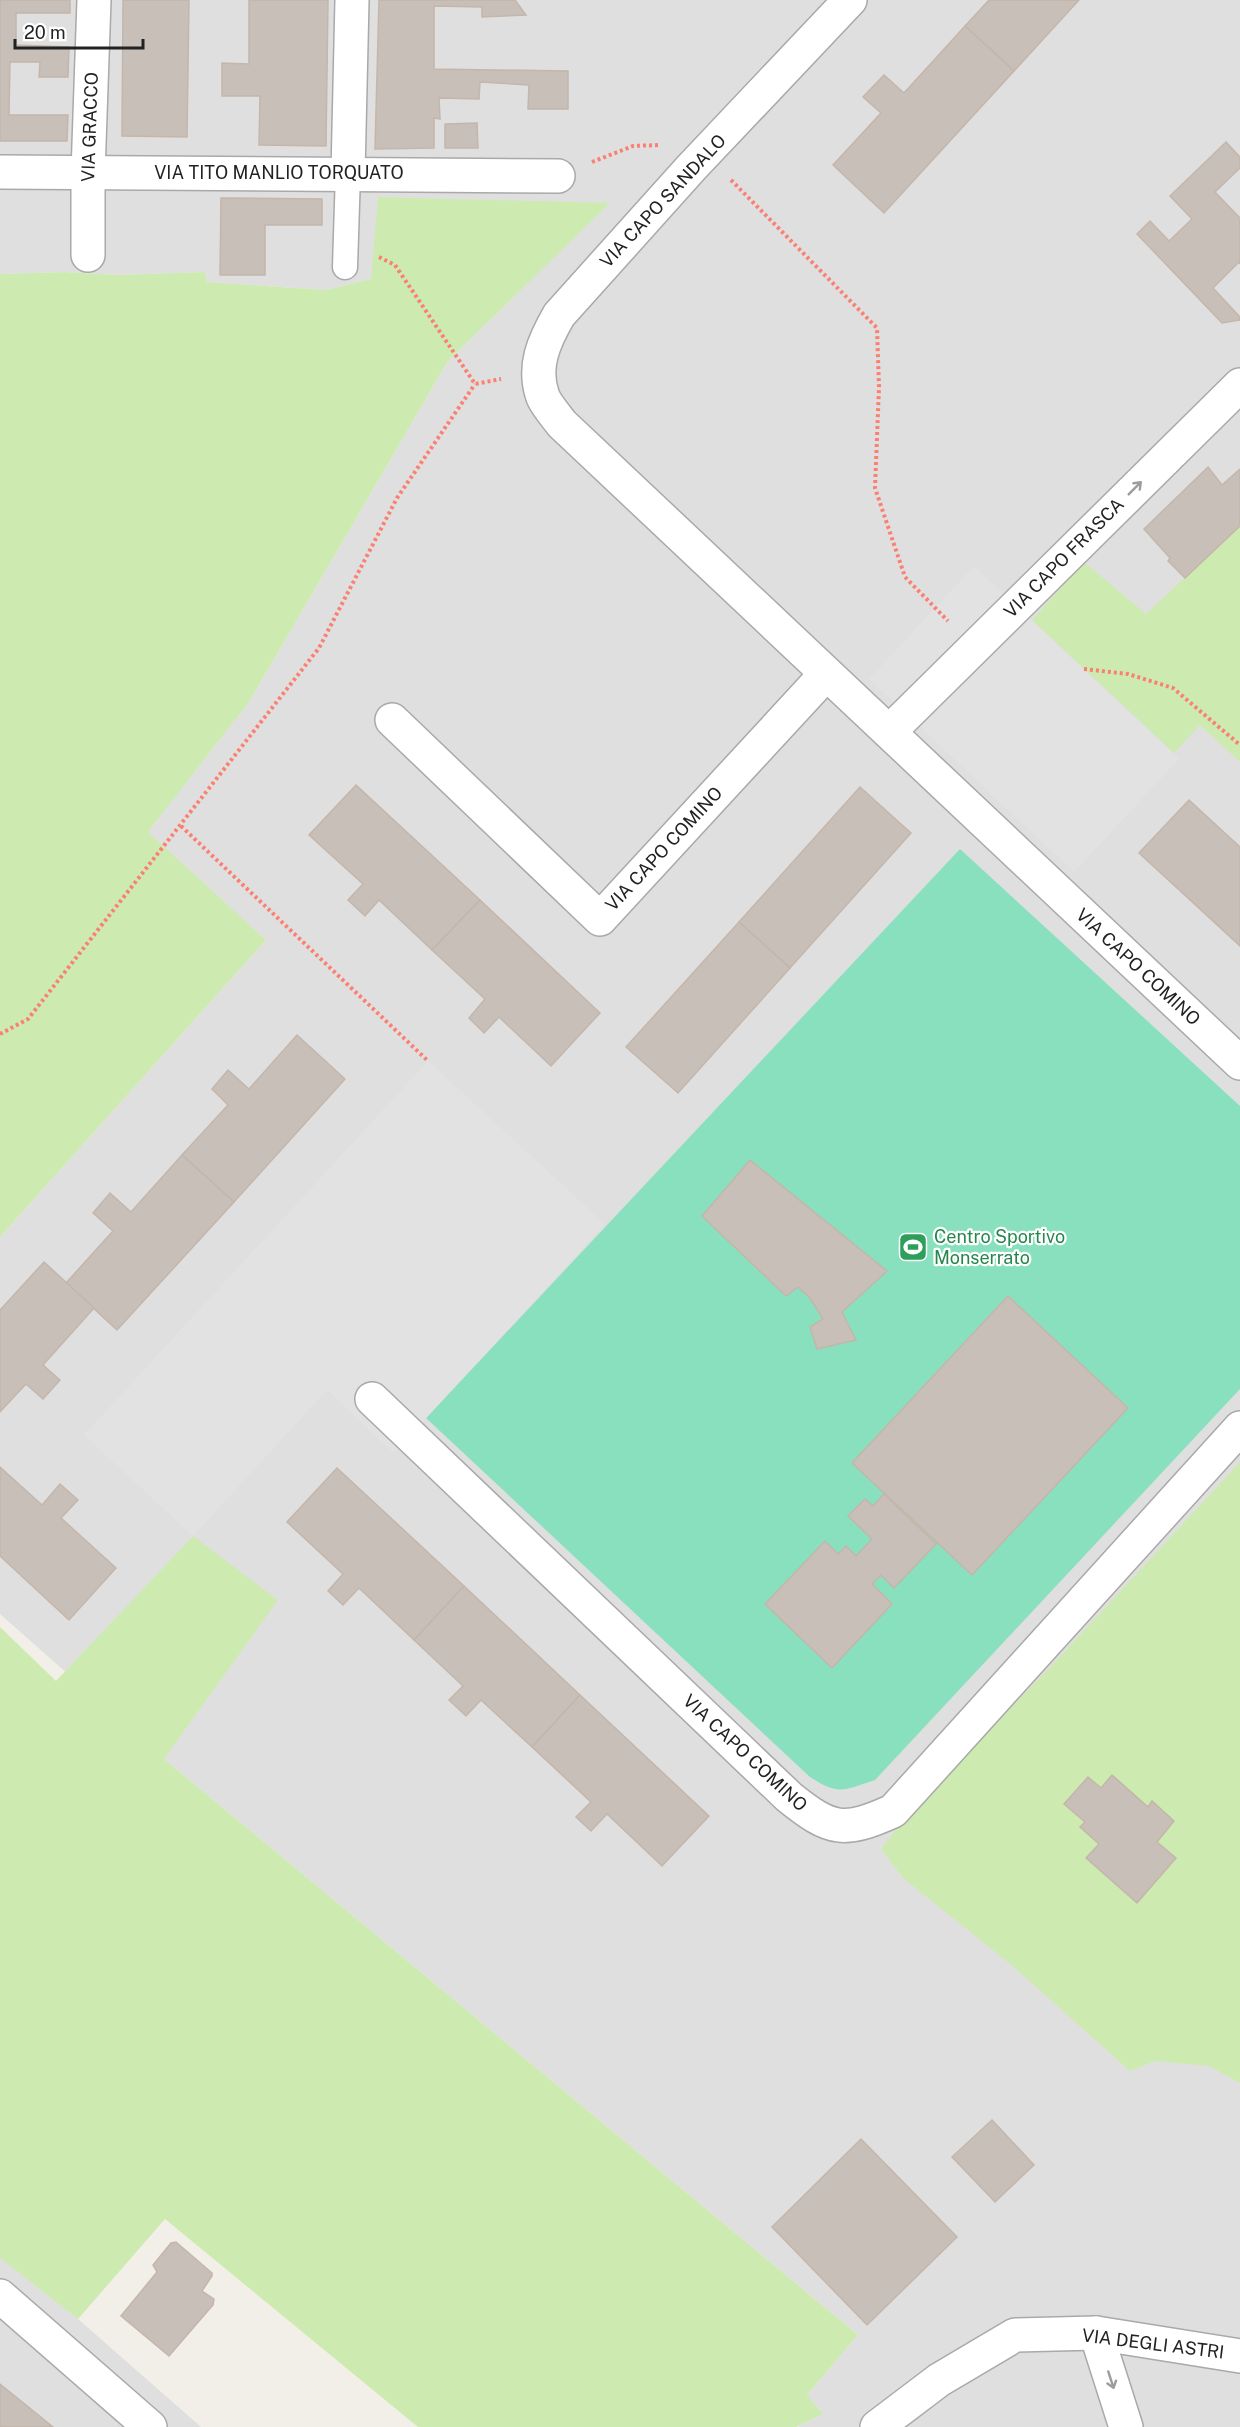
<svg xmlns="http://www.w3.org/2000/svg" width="1240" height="2427" font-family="'Public Sans',sans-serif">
	<rect width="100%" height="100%" fill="#f2efe9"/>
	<!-- residential -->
	<g fill="#e0dfdf">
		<path d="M0 0H1240V2427H797L822 2414 807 2395 858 2335 164 1759 0 1614V1237L266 940 147 833 249 702 448 361 609 203 371 279 326 290 207 282 205 272 117 275 65 272 0 274Z"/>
		<path d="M0 2251 78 2319 201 2427H0Z"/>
	</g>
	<!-- grass -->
	<g fill="#cdebb0">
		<path d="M378 197 610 203 448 361 249 702 148 832 266 940 0 1237V274L65 272 117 275 205 272 207 282 326 290 371 279Z"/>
		<path d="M1240 526V762L1200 725 1174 753 1032 620 1084 562 1146 614Z"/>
		<path d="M1240 1462V2083L1209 2066 1155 2061 1130 2071 1009 1963 903 1878 881 1849 904 1819 1054 1663Z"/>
		<path d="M193 1536 278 1600 164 1759 858 2335 807 2395 823 2414 796 2427H418L165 2219 78 2319 0 2258V1627L56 1681Z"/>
	</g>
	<!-- pitch -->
	<path fill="#88e0be" d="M960 849 1240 1106V1389L875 1780C844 1790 839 1796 810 1777L426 1418Z"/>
	<!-- parking -->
	<g fill="#e2e2e2">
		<path d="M974 566 1179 759 1074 872 869 679Z"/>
		<path d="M428 1061 605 1224 394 1453 327 1390 193 1536 84 1435Z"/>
	</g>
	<!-- building -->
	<g fill="#c7bfb8" stroke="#c4b6ab" stroke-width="1.5">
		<path d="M0 0H70V13H16V45L69 47 68 77H39L40 62H10L9 115H68L67 141H0Z"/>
		<path d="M123 0H189L187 137 122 136Z"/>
		<path d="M249 0H328L326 146 259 145 260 96H222V63L249 64Z"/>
		<path d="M379 0H515L526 15 482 17V7L434 6V69L568 71V109H528L529 85 480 82 479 99 439 98 440 119 434 118V148L375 149Z"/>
		<path d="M989 0H1079L1014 71 965 26Z"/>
		<path d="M965 26 1014 71 884 213 833 165 881 113 863 97 884 75 904 93Z"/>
		<path d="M477 123 478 148H445V124Z"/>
		<path d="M1226 142 1240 157V168L1215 192 1240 218V264L1239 262 1213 288 1240 317V320L1222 323 1137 234 1150 221 1169 241 1192 219 1170 196Z"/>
		<path d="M221 198 322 199V225H265V275H220Z"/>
		<path d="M1208 467 1222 485 1240 469V526L1185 578 1168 561 1170 558 1144 529Z"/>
		<path d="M356 785 480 900 432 950 379 900 365 916 348 900 363 884 309 835Z"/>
		<path d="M860 787 911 833 790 968 739 922Z"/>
		<path d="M1189 800 1240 847V946L1139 853Z"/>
		<path d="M480 900 600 1013 551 1066 499 1017 484 1033 469 1018 485 999 432 950Z"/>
		<path d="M739 922 790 968 678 1093 626 1047Z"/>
		<path d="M297 1035 345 1079 234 1202 182 1155 228 1105 212 1089 228 1070 249 1089Z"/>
		<path d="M182 1155 234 1202 117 1330 66 1283 113 1231 93 1213 110 1193 131 1212Z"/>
		<path d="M750 1160 887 1271 842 1312 856 1340 817 1349 810 1327 823 1319 810 1298 798 1287 786 1296 702 1216Z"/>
		<path d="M44 1262 94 1308 43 1365 60 1380 43 1399 26 1384 0 1412V1310Z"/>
		<path d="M1008 1296 1128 1408 972 1575 852 1463Z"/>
		<path d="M0 1467 42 1505 60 1484 78 1500 61 1518 116 1568 69 1620 0 1556Z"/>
		<path d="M337 1468 464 1586 414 1640 359 1588 343 1605 328 1591 343 1574 287 1522Z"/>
		<path d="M884 1494 936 1544 894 1588 881 1575 872 1584 892 1604 832 1668 765 1604 825 1541 838 1554 846 1546 856 1556 872 1539 848 1516 865 1499 873 1506Z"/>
		<path d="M464 1586 580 1695 532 1747 481 1700 466 1716 449 1700 463 1686 414 1640Z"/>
		<path d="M580 1695 709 1816 662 1866 607 1814 591 1831 576 1817 591 1802 532 1747Z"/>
		<path d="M1112 1775 1148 1807 1152 1801 1174 1821 1157 1842 1176 1858 1137 1903 1086 1858 1099 1844 1080 1827 1085 1822 1064 1804 1088 1777 1101 1788Z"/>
		<path d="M992 2120 1034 2165 995 2202 952 2157Z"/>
		<path d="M861 2139 957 2237 867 2325 772 2227Z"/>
		<path d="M176 2242 212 2273V2276L202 2291 214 2299 213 2305 169 2356 121 2316 157 2272 153 2265 171 2243Z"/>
		<path d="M0 2384 53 2427H0Z"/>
	</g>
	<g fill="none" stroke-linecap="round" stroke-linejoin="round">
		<!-- lane casing -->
		<g stroke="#a9a9a9" stroke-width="27">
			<path id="lane" d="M345 267 348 173"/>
		</g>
		<!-- street casing -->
		<g stroke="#a9a9a9" stroke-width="36">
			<g id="street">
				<path d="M850 0 691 168 559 315C544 341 532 367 543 397 547 406 556 416 562 424L1240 1063"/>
				<path d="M0 172 558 176"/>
				<path d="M348 173 352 0"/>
				<path d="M88 255V173L94 0"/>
				<path d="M392 720 600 919 826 674"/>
				<path d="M889 732 1240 385"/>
				<path d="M372 1399 789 1797C831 1831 844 1833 893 1811L1240 1428"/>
				<path d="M0 2296 150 2427"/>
				<path d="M1096 2333 1126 2427"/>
				<path d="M877 2427 939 2380 1015 2335 1096 2333 1240 2356"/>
			</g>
		</g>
		<!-- path -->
		<g stroke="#fa8072" stroke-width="4" stroke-dasharray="3 3" stroke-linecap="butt">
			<path d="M592 162 633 146 659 145"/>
			<path d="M731 180 877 328 879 387 875 488 905 577 948 621"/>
			<path d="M379 257 395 265 475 384 501 379"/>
			<path d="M1084 669 1128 674 1173 688 1240 745"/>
			<path d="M181 826 428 1061"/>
			<path d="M0 1034 28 1019 319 648 397 498 475 384"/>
		</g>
		<!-- lane -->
		<use href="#lane" stroke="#fff" stroke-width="24"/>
		<!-- street -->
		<use href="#street" stroke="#fff" stroke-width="33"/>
	</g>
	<!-- one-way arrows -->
	<defs><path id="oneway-shaft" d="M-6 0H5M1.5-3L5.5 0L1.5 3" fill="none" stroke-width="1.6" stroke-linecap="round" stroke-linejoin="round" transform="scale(1.5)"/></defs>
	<g stroke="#9c9c9c">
		<use href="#oneway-shaft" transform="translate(1135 488) rotate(-45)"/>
		<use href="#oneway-shaft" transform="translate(1111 2380) rotate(72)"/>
	</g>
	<!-- icons -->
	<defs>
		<g id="stadium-square" transform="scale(1.5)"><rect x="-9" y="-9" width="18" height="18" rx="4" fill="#2e9e5b" stroke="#fff"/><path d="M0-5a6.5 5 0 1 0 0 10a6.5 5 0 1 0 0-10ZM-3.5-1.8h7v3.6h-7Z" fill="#fff"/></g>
	</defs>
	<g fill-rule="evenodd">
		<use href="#stadium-square" x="913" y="1247"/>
	</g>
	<g text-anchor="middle" stroke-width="4.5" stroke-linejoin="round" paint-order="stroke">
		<!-- street labels -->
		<g font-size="18" fill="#222" stroke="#fff">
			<text transform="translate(90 127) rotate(-88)" y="6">VIA GRACCO</text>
			<text x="279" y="179">VIA TITO MANLIO TORQUATO</text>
			<text transform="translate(663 201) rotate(-47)" y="6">VIA CAPO SANDALO</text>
			<text transform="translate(1064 558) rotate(-45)" y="6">VIA CAPO FRASCA</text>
			<text transform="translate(664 849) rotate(-47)" y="6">VIA CAPO COMINO</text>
			<text transform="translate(1138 967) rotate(43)" y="6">VIA CAPO COMINO</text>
			<text transform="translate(745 1753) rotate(43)" y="6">VIA CAPO COMINO</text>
			<text transform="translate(1153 2344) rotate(7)" y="6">VIA DEGLI ASTRI</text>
		</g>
		<!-- leisure labels -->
		<g font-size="18" fill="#27864d" stroke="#fff" text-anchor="start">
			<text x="934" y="1243">Centro Sportivo<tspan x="934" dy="21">Monserrato</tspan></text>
		</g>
	</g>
	<!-- scale -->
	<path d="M15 39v9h128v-9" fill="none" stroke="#222222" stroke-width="3"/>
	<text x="24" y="39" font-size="18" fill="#222222" stroke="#ffffff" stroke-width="4.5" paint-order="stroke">20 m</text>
</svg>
